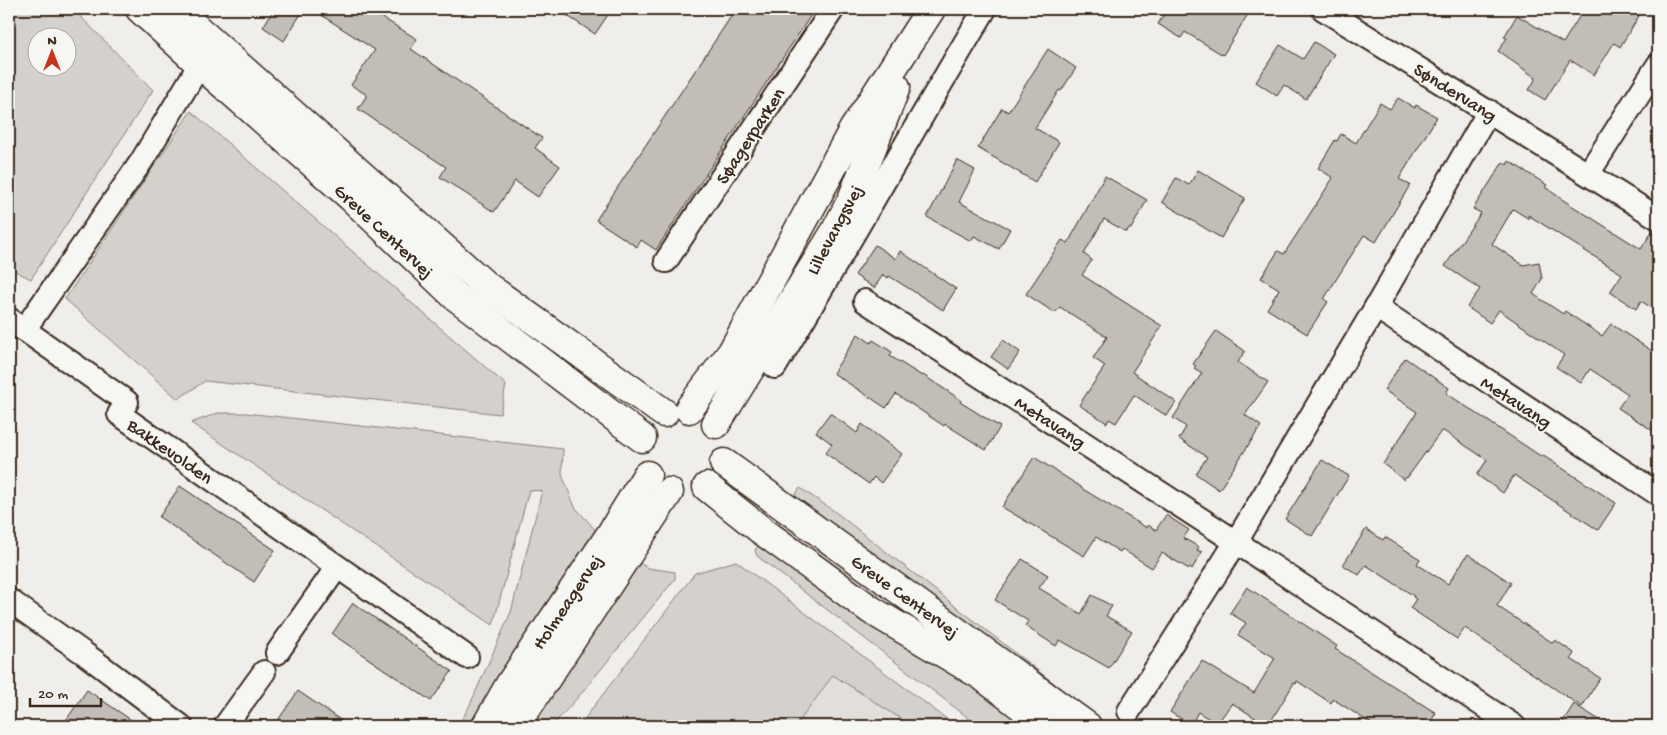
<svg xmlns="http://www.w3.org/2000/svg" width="1667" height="735" font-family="'Gochi Hand',sans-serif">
	<rect width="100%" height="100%" fill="#efeeea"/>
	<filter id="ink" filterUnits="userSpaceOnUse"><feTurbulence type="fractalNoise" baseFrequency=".02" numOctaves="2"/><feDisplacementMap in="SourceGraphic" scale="10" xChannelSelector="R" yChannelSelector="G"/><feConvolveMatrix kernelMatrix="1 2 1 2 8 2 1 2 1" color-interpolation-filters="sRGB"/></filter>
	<g filter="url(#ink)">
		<!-- built -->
		<path fill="#e2dfdb" d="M836 670 918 726H796Z"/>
		<!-- green -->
		<g fill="#d4d1cc" stroke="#887e75" fill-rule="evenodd">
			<path d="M9 9H73L153 90 31 279 9 268ZM38 38H68V68H38Z"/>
			<path d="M191 111 506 385 500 414 205 381 178 399 65 299Z"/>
			<path d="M218 413H246L563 449 562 475 575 507 599 534 478 726H458L469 707 511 612 542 491 529 490 493 625 191 423Z"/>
			<path d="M800 488 834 511 1083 706 1080 711 788 505Z"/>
			<path d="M784 518 878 589V597L872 601 779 530 776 520Z"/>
			<path d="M764 538 1036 726H979L757 556 755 550Z"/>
			<path d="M634 560 648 568 675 572V579L579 696 552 726H529L549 700Z"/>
			<path d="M736 561 956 726H912L833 675 796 726H579L695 573Z"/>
		</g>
		<!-- building -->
		<g fill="#c2bdb7" stroke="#3b2a1e">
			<path d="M274 9H304L284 41 263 27Z"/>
			<path d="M312 9H386L381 17 417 39 411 49 542 138 535 148 560 166 538 197 515 181 494 212 440 177 446 167 358 109 367 95 351 85 375 50Z"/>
			<path d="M557 9H612L595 34Z"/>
			<path d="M736 9H815L656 250 641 240 637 247 596 220Z"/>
			<path d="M1167 9H1251L1223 55 1185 32 1181 38 1158 24Z"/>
			<path d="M1584 9H1627L1639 16 1620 47 1614 43 1594 75 1570 60 1545 100 1529 90 1536 78 1498 51 1507 38 1504 37 1517 15 1563 43Z"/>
			<path d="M1314 42 1334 54 1306 99 1284 85 1277 96 1256 82 1280 45 1303 59Z"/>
			<path d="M1048 49 1076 68 1061 91 1059 90 1035 128 1059 142 1035 182 978 148 1002 108 1008 112Z"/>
			<path d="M1398 98 1415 108 1416 105 1437 117 1399 179 1410 185 1376 242 1364 235 1324 299 1328 302 1307 334 1267 309 1279 289 1261 278 1278 251 1284 254 1333 178 1318 168 1335 140 1337 141 1341 134 1356 143 1380 103 1390 109Z"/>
			<path d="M957 160 975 170 959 202 1010 229 999 249 974 236 971 241 927 217Z"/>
			<path d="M1509 161 1547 185 1545 187 1563 200 1641 249 1653 230 1658 231V312L1641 301 1636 309 1610 292 1622 274 1528 215 1529 219 1513 209 1492 244 1523 265 1539 262 1542 279 1533 294 1563 314 1565 311 1602 336 1611 324 1658 355V434L1618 408 1628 394 1590 369 1581 383 1556 367 1564 355 1499 310 1490 323 1467 307 1480 289 1445 266 1481 213 1473 209 1503 162 1507 165Z"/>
			<path d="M1198 170 1245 198 1221 238 1162 202 1176 178 1189 185Z"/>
			<path d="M1105 176 1147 200 1131 229 1129 228 1126 232 1104 219 1084 254 1092 260 1082 275 1162 326 1132 372 1176 402 1167 416 1134 395 1116 423 1109 419 1107 423 1079 405 1105 366 1093 358 1107 337 1060 307 1055 313 1026 294 1062 240 1068 243Z"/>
			<path d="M875 245 896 259 900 251 956 289 943 310 889 276 888 278 883 275 874 288 855 275Z"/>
			<path d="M1216 331 1245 351 1238 362 1268 382 1245 415 1261 426 1219 490 1196 474 1207 457 1179 439 1186 427 1173 418 1202 373 1194 368 1196 366 1193 364Z"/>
			<path d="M858 334 871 343 873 340 892 352 890 356 922 376 923 375 961 400 960 402 1000 427 986 450 945 424 944 426 896 394 886 408 833 373Z"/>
			<path d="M1003 340 1020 352 1008 369 991 357Z"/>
			<path d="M1405 358 1449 388 1446 393 1542 457V455L1616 503 1598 530 1514 475 1503 493 1477 475 1487 460 1442 430 1407 478 1406 477 1404 480 1383 464 1417 412 1384 390Z"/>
			<path d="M830 413 857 433 862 424 902 454 881 483 874 477 869 484 825 453 832 444 816 432Z"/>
			<path d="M1034 457 1081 487V488L1147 528 1148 525 1156 530 1166 515 1189 530 1183 538 1199 547 1197 550 1202 552 1192 569 1190 567 1189 569 1162 553 1152 568 1122 549 1120 552 1096 537 1084 556 1002 507Z"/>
			<path d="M1322 460 1349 476 1312 536 1285 519Z"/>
			<path d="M180 486 275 550 254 582 159 517Z"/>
			<path d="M1366 529 1383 540 1385 537 1420 559 1417 564 1448 584 1468 554 1511 583 1497 606 1553 643 1555 640 1574 653 1571 659 1600 678 1582 707 1465 628 1457 639 1410 608 1416 599 1413 597 1414 596 1366 565 1359 575 1343 565Z"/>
			<path d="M1022 559 1048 575 1039 588 1081 614 1092 595 1112 606 1106 616 1132 631 1109 668 1060 640 1056 646 1025 626 1028 621 995 600Z"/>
			<path d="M1247 587 1337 646 1335 649 1436 713 1428 726H1375L1333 699 1331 703 1297 681 1296 684 1294 683 1268 726 1232 703 1217 724 1198 712 1191 725 1170 712 1202 661 1254 693 1275 658 1238 635 1246 623 1230 613Z"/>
			<path d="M353 603 452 671 431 701 332 634Z"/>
			<path d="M87 690 140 726H62Z"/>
			<path d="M298 691 349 726H274Z"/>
			<path d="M1574 704 1609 726H1560Z"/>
		</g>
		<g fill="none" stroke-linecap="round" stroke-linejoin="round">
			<!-- minor casing -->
			<g stroke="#3b2a1e" stroke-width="26">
				<g id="minor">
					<path d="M1323 9 1658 218"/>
					<path d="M1588 174 1658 65"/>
					<path d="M666 261 833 9"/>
					<path d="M865 301 1236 542 1514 726"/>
					<path d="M1376 307 1658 494"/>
					<path d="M9 319 127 402 119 414 467 657"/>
					<path d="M24 330 141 162 209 49"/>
					<path d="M775 367C847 248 914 128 985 9"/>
					<path d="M9 600 85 654 181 726"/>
					<path d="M277 653 337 567"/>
					<path d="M1129 711 1236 542 1376 307 1489 111"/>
					<path d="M225 726 264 672"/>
				</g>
			</g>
			<!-- tertiary casing -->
			<g stroke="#3b2a1e" stroke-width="31">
				<g id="tertiary">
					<path d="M140 9 200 64 351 197 455 296 642 438"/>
					<path d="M175 9 485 285 664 413"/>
					<path d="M689 409 732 352 853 130 931 9"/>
					<path d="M716 424 835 232 852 199 896 87"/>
					<path d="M724 463 1087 726"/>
					<path d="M707 487 761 530 871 610 982 676 1047 726"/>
					<path d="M486 726 510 684 610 535 647 475"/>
					<path d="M515 726 669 492"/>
				</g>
			</g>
			<!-- minor -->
			<use href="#minor" stroke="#f6f6f2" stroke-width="22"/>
			<!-- tertiary -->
			<use href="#tertiary" stroke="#f6f6f2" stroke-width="28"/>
		</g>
	</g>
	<g text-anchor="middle" stroke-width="4" stroke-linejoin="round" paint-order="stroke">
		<!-- street labels -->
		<g font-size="19" fill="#3b2a1e" stroke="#f6f6f2">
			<text transform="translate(1456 91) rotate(32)" y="7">Søndervang</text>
			<text transform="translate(749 135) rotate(-57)" y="7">Søagerparken</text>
			<text transform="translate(833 229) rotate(-62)" y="7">Lillevangsvej</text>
			<text transform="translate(385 230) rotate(43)" y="7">Greve Centervej</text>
			<text transform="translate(1517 401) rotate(33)" y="7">Metavang</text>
			<text transform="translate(1051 421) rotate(33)" y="7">Metavang</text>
			<text transform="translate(171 450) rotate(35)" y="7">Bakkevolden</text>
			<text transform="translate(906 595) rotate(36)" y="7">Greve Centervej</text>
			<text transform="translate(566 601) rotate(-56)" y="7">Holmeagervej</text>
		</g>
	</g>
	<!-- margin -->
	<rect width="1667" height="735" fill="none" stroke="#f6f6f2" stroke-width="30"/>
	<rect x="15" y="15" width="1637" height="705" fill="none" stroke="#3b2a1e" stroke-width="2" filter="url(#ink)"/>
	<!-- north arrow -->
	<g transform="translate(52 52)"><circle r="24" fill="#f6f6f2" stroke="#aba49d"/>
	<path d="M0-4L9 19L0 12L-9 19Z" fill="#c8321e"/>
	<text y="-8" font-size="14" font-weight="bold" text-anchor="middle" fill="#3b2a1e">N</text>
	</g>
	<!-- scale -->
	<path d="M30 698v8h71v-8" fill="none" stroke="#3b2a1e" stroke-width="2.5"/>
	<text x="38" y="698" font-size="15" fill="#3b2a1e" stroke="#f6f6f2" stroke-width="4" paint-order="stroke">20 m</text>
</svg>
